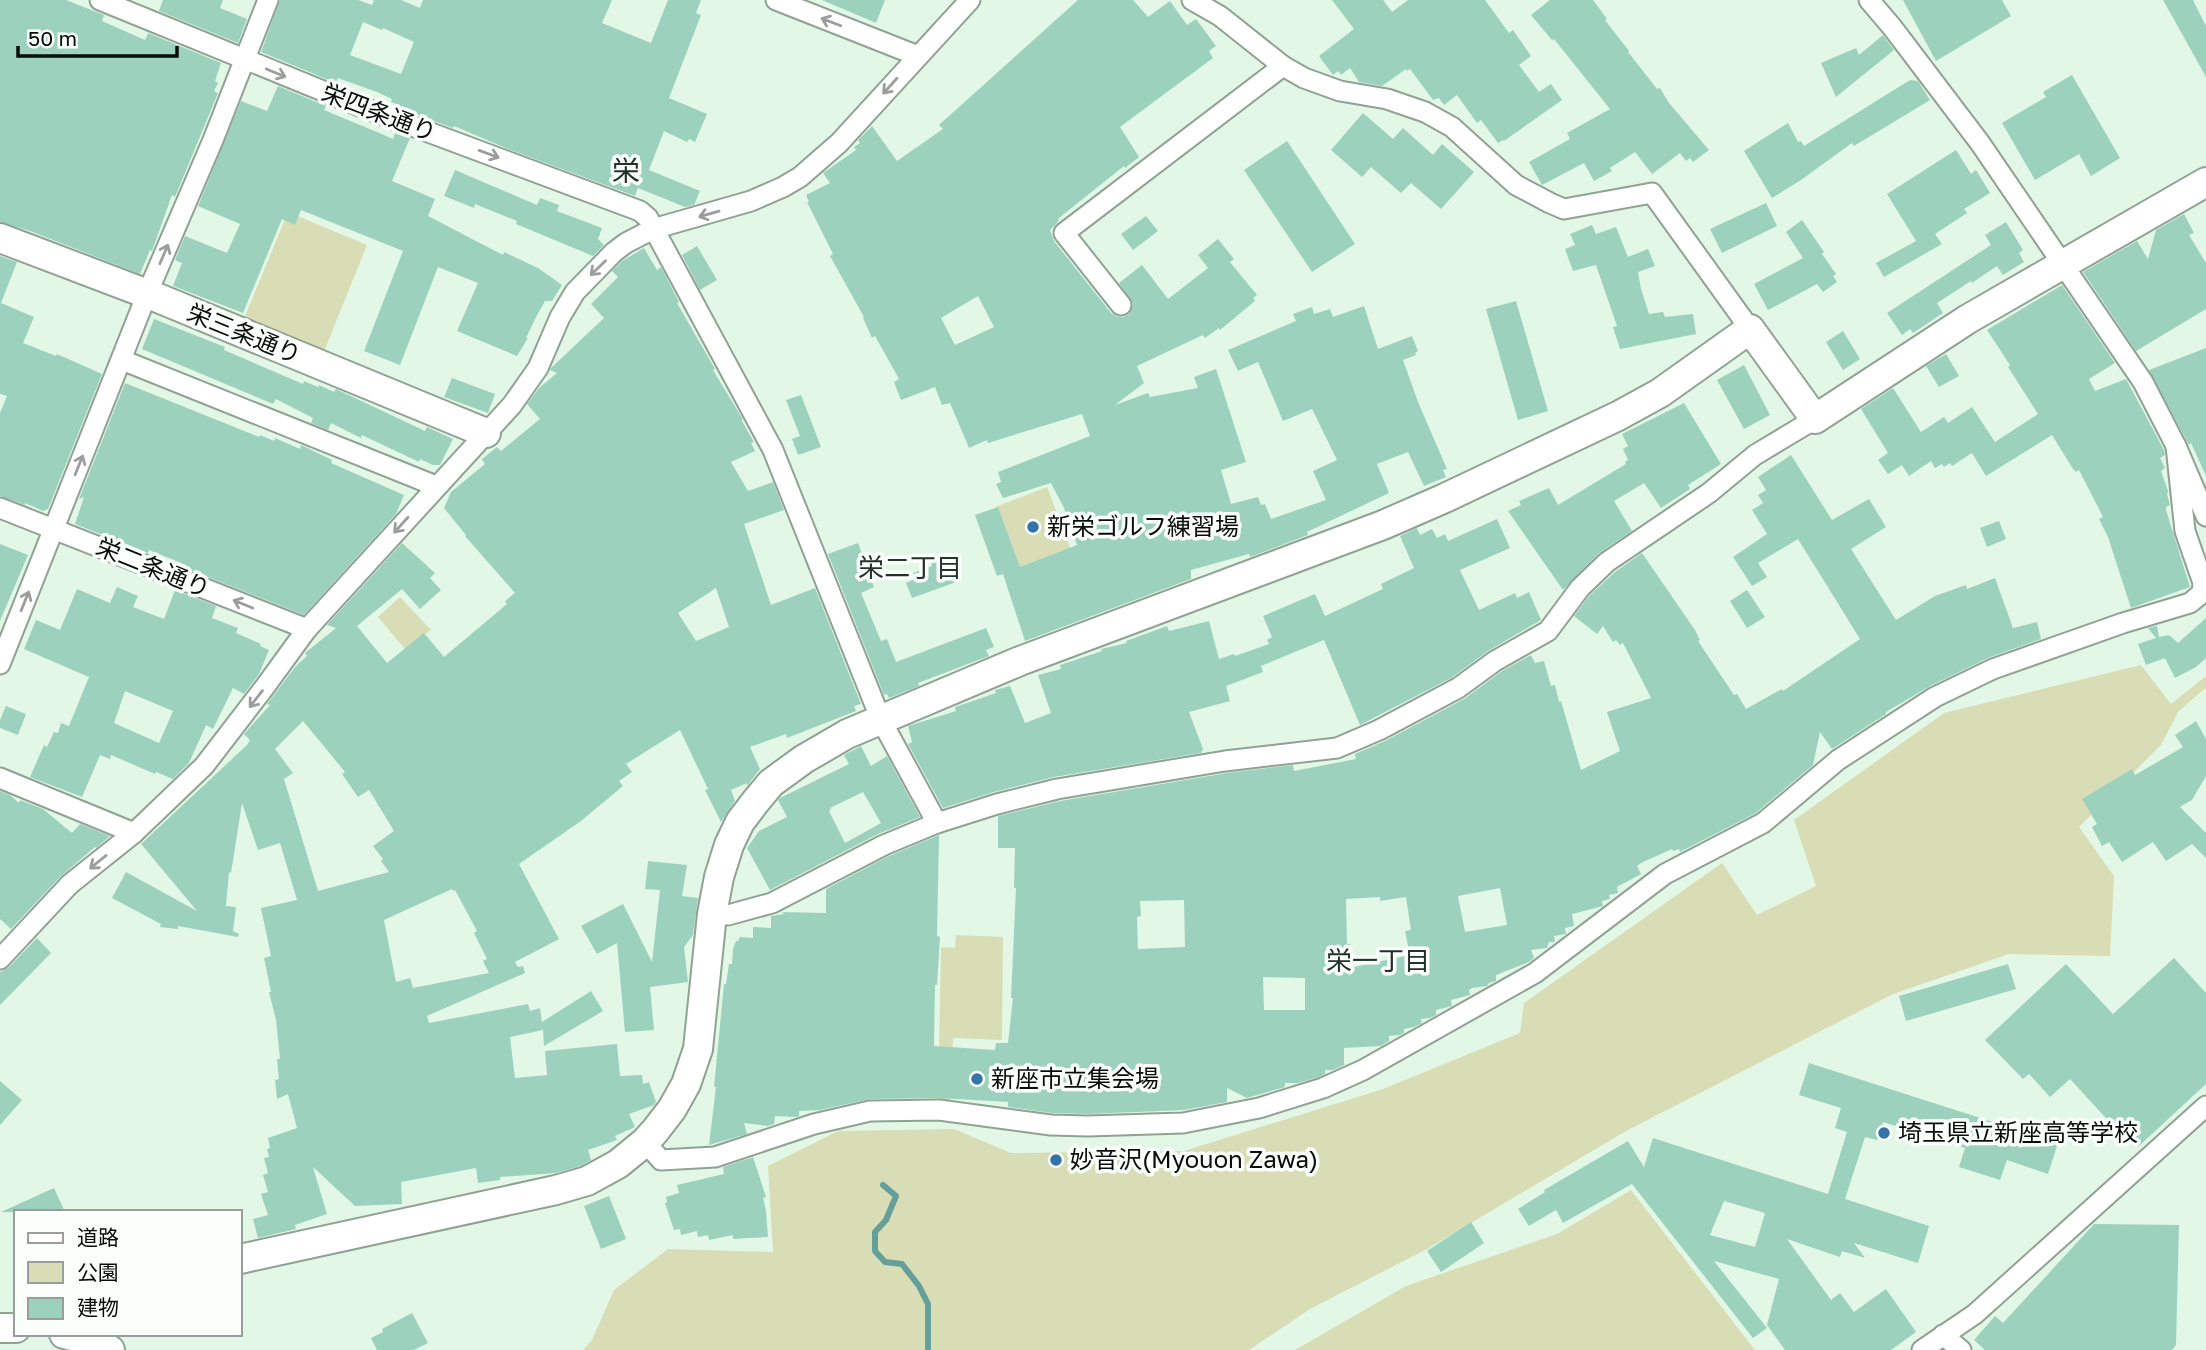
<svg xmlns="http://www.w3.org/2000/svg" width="2206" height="1350" font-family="'Golos Text','Noto Sans JP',sans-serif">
	<rect width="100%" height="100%" fill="#e3f7e6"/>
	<!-- green -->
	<g fill="#d9ddb6">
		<path d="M288 212 367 245 323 354 243 321Z"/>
		<path d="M1047 487 1070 548 1018 568 995 507Z"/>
		<path d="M400 597 431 630 405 649 378 617Z"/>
		<path d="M2141 665 2171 704 2206 676V690L2204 689 2178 712 2161 745 2079 827 2114 876 2110 956 2009 954 1893 994 1626 1131 1427 1249 1310 1309 1249 1350H583L592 1340 614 1290 668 1249 773 1252 768 1166 838 1131 954 1129 1011 1153 1184 1151 1383 1089 1520 1033 1524 1003 1722 863 1757 915 1816 886 1794 820 1944 713Z"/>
		<path d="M956 935 1003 937 1002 1040 953 1038 950 1100H938L941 947 955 948Z"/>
		<path d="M1631 1190 1755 1350H1295L1406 1286 1557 1234Z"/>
	</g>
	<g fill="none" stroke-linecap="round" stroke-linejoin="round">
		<!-- stream -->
		<path stroke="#649f9a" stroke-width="6" d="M883 1185 896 1196 886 1220 875 1232V1251L885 1262 902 1264 919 1286 928 1304V1350"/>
	</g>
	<!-- building -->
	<g fill="#9cd2bd" fill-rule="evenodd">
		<path d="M0 0H66L104 15 102 21 145 40 148 33 221 63 215 81 218 83 214 91 218 93 175 197 172 195 152 251 150 250 140 274 30 231 0 222Z"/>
		<path d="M163 0H223L220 8 247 19 238 43 159 11Z"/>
		<path d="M280 0H358L372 5 374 0H401L420 8 423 0H612L602 23 651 43 668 0H701L696 13 701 15 669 98 707 114 695 142 689 139 687 142 664 131 649 170 700 191 694 205 685 207 638 188 635 196 508 149 454 126 453 128 404 110 405 108 391 102 392 99 377 92 338 78 336 83 261 52ZM363 22 382 30 383 28 414 42 401 74 350 55Z"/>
		<path d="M822 0H885L876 23Z"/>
		<path d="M1078 0H1133L1148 17 1170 1 1187 25 1196 19 1216 46 1209 51 1213 58 1120 127 1139 157 1125 168 1124 166 1059 218 1057 223 1050 230 1054 241 1111 313 1117 317H1123L1129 314 1133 304 1119 283 1142 265 1168 299 1208 268 1198 255 1218 239 1234 259 1230 262 1257 295 1253 298 1255 301 1220 330 1219 328 1205 338 1203 335 1137 366 1144 383 1115 405 1148 393 1150 397 1198 388 1194 377 1216 369 1246 462 1221 470 1231 504 1258 497 1261 505 1265 504 1271 519 1326 500 1313 471 1337 460 1312 409 1283 421 1258 362 1238 371 1228 350 1296 321 1293 314 1312 307 1314 314 1330 309 1333 317 1364 306 1378 349 1412 336 1418 351 1415 353 1416 355 1403 360 1418 402 1447 469 1443 470 1446 477 1424 486 1408 452 1377 464 1389 493 1307 532 1308 535 1250 557 1249 554 1191 570V579L1025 641 1003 574 997 576 975 515 998 507 1020 567 1077 545 1064 508 1051 483 1003 498 996 484 1001 482 998 472 1090 436 1082 414 988 443 987 440 969 448 950 403 942 405 935 387 901 400 894 382 899 379 875 336 872 338 863 318 864 317 830 256 833 254 807 202H809L806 195 830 183 823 173 856 150 854 147 860 143 858 140 872 126 897 161 943 129 939 125ZM978 296 994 327 955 345 941 318Z"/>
		<path d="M1332 0H1383L1392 12 1408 0H1485L1509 33 1513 30 1531 56 1519 65 1539 92 1551 84 1562 100 1504 141 1503 140 1498 143 1481 120 1477 123 1457 95 1444 105 1439 98 1433 100 1410 69 1407 71 1406 69 1382 86 1359 82 1350 68 1341 75 1338 71 1333 75 1319 56 1354 29Z"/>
		<path d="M1550 0H1593L1607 19 1605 20 1629 51 1628 52 1657 89 1660 88 1669 103 1709 150 1693 162 1690 158 1686 161 1680 153 1652 174 1635 152 1610 168 1612 171 1594 181 1584 163 1542 185 1529 162 1570 139 1567 133 1610 109 1554 39 1552 40 1531 15Z"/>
		<path d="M1903 0H2002L2011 16 1936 61Z"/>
		<path d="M2163 0H2193L2206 26V77Z"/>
		<path d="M1883 35 1894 50 1836 97 1821 63 1856 48 1859 55Z"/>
		<path d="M2072 75 2120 158 2091 176 2079 154 2035 180 2002 123 2046 97 2043 92Z"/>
		<path d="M1910 80 1918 81 1930 100 1854 146 1852 143 1801 180 1772 198 1744 151 1788 123 1798 142 1801 141 1804 146Z"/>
		<path d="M278 86 326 106 324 110 384 135 393 139 395 133 410 138 392 181 435 199 428 216 503 255 504 252 538 268 562 285 552 301H545L536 317 526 338H528L517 356 457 331 478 283 438 267 400 365 364 351 403 251 301 210 295 225 282 219 243 313 173 286 182 263 175 260 185 236 227 253 240 224 198 206 241 101 267 111Z"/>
		<path d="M1363 113 1393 139 1403 128 1433 155 1442 144 1474 172 1441 209 1411 183 1401 193 1371 167 1362 177 1331 150Z"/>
		<path d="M1287 141 1355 244 1312 272 1244 170Z"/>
		<path d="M1956 150 1971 174 1976 170 1990 193 1964 209 1967 213 1935 234 1942 244 1884 277 1876 263 1916 241 1887 194Z"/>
		<path d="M455 170 537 205 540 198 559 205 557 211 602 228 598 239 604 245 593 256 516 224 517 221 475 204 474 208 444 196Z"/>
		<path d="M1766 203 1777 226 1722 253 1710 229Z"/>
		<path d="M2184 214 2194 233 2189 235 2206 263V309L2136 351 2083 272 2137 241 2148 259 2156 230Z"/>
		<path d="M1146 216 1158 231 1133 250 1121 234Z"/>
		<path d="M1802 220 1824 252 1822 254 1836 274 1833 276 1837 282 1823 292 1817 284 1768 310 1754 284 1803 258 1786 232Z"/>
		<path d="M2006 222 2023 250 2019 253 2024 262 2003 275 1997 266 1972 283 1971 281 1937 303 1943 313 1913 333 1910 329 1902 335 1887 313 1991 245 1985 235Z"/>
		<path d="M1592 225 1596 234 1616 227 1628 257 1648 249 1655 266 1638 272 1641 289 1649 314 1663 312 1665 317 1693 314 1696 334 1620 349 1613 327 1617 326 1596 265 1573 271 1565 249 1575 245 1570 234Z"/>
		<path d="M697 246 717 280 700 290 682 255Z"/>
		<path d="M644 248 657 270 661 267 679 302 677 303 715 369 713 370 742 418V421L754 442 751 443 755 451 731 462 748 491 773 482 784 510 744 524 771 605 815 588 861 704 854 706 856 711 787 738 786 734 750 747 760 769 747 786V783L731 790 735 801 721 822 705 790 708 789 680 730 626 764 632 772 619 781 623 786 581 821 519 864 559 939 515 962 518 967 523 966 525 973 427 1016 429 1023 528 1004 530 1011 540 1008 542 1022 591 991 603 1011 544 1046 543 1030 510 1037 515 1078 547 1075 545 1051 617 1044 620 1076 642 1075 643 1084 649 1082 656 1102 654 1105 629 1114 635 1127 615 1136 617 1140 588 1150 591 1160 581 1166 556 1173 500 1177V1180L478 1183 476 1168 401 1182 402 1204 355 1206 313 1167 327 1214 295 1225 296 1229 258 1238 253 1219 268 1215 261 1194 268 1192 263 1175 268 1173 264 1158 269 1157 267 1149 270 1148 268 1138 297 1128 288 1094 277 1099 275 1080 279 1079 277 1059H280L276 1020 269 992H271L264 958 271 956 261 908 297 900 280 843 258 850 242 803 231 873 229 872 226 906 236 907 233 931 239 934 238 937 178 926V929L160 927 161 924 112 898 126 872 197 911 141 844 247 745 250 740 244 734 270 705 267 704 295 667 307 656 305 653 336 628 327 625 402 543 435 573 430 578 441 590 420 609 402 589 357 626 387 663 424 633 444 657 507 604 505 601 515 593 465 536 466 535 444 508 451 492 485 464 482 459 497 447 501 451 540 419 527 404 539 388 557 373 550 370 551 368 604 318 591 304 618 277 612 271 622 261ZM716 588 729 627 696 641 678 613ZM303 721 345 772 342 774 358 797 369 790 394 831 373 846 383 859 381 861 389 872 318 891 284 779 293 773 275 749ZM452 889 453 891 455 890 477 931 474 933 487 959 483 961 489 973 413 988 410 978 396 982 384 920Z"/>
		<path d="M0 256 17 262 1 303 34 317 23 343 56 356 57 354 102 374 48 509 43 511 25 503V505L0 496V413L7 396 0 394Z"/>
		<path d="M2062 285 2115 363 2089 379 2095 391 2126 379 2164 450 2165 455 2160 458 2165 468 2161 471 2168 491 2167 494 2170 505 2166 507V510L2190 587 2131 608 2108 537 2099 519 2103 517 2079 470 2076 472 2073 469 2052 435 1986 476 1972 453 1952 466 1950 463 1944 467 1942 464 1935 468 1931 461 1909 476 1902 465 1888 474 1878 460 1888 453 1861 409 1893 388 1921 432 1944 417 1948 423 1972 407 1995 442 2038 414 2008 367 2010 365 1987 330Z"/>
		<path d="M1516 301 1548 411 1518 420 1486 309Z"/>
		<path d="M154 319 225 347 224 350 303 384 304 381 318 387 319 385 334 392 336 389 425 431 427 427 453 439 440 465H433L420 459 419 462 362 435 361 438 331 423 328 430 311 423 313 418 276 399 273 404 142 349Z"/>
		<path d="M1843 331 1860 359 1843 370 1826 342Z"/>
		<path d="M2206 348V476L2191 443 2189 445 2149 370Z"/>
		<path d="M1946 354 1959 376 1939 387 1926 366Z"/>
		<path d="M1744 365 1770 415 1744 429 1717 380Z"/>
		<path d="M452 378 495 394 488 413 444 397Z"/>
		<path d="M125 383 259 437 260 435 274 441 275 438 300 449 301 445 332 460 331 463 404 495 396 514 304 615 185 568 186 565 149 550 148 553 75 524 84 497 79 499Z"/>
		<path d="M801 395 821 447 798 455 792 439 800 436 786 400Z"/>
		<path d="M1684 403 1721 464 1688 485 1690 489 1661 508 1644 483 1614 501 1632 531 1599 553 1563 590 1508 511 1521 505 1519 501 1549 488 1558 505 1626 464 1625 462 1628 460 1623 449 1628 446 1622 434Z"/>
		<path d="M1791 455 1832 520 1869 499 1886 527 1851 549 1896 620 1935 596 1966 585 1967 589 1995 578 2013 628 2037 622 2041 639 1988 658 1930 686 1886 712V714L1832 749 1820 732 1813 765 1756 813 1680 852 1679 849 1673 851 1672 849 1641 863 1637 866 1641 874 1617 887 1618 893 1609 895 1610 899 1602 901 1603 906 1572 914 1574 926 1565 928 1566 934 1554 936 1555 942H1549L1547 948 1531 950 1534 958 1529 962 1496 975V981L1489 983 1487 986 1472 988 1469 990 1470 995 1451 1000 1452 1006 1436 1010V1015L1430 1018 1421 1019 1422 1023 1414 1027 1404 1029V1033L1400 1035 1389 1036V1041L1381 1046 1344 1048V1065L1333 1070H1325V1074L1319 1077 1298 1083H1285V1087L1247 1098 1227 1088V1102L1184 1110 1088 1114 1052 1113 1008 1107V1102L939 1098 870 1099 820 1110 799 1111V1116L797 1117 775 1116 774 1124 768 1126 744 1123 747 1134 709 1145 716 1087H714L724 984H726L729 964H732L733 949 736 941H738L740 937 753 938V927L771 928V916L784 914 782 912 826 913V889L889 856 939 835 937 936 940 937 937 985H935L934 1046 995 1050 996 1043H1008L1013 998H1011L1016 888H1014L1015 848H998V816L1060 801 1227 773 1293 765 1294 771 1356 759 1355 754 1385 741 1464 699 1502 671 1531 655 1535 663 1544 661 1551 686 1555 685 1559 702 1561 701 1581 770 1620 751 1607 712 1651 698 1623 643 1620 645 1616 640 1613 642 1603 626 1597 634 1574 616 1589 596 1615 572 1642 553 1695 630 1700 640 1698 641 1734 695 1737 694 1746 709 1782 689 1783 691 1860 639 1798 539 1758 563 1767 577 1752 586 1733 557 1767 534 1752 510 1763 503 1758 495 1766 490 1758 477ZM1500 888 1507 925 1465 932 1458 896ZM1380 897V901L1406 897 1411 930 1405 931 1410 955 1349 968 1350 944H1347L1346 899ZM1184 900 1185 947 1138 949 1137 917 1141 916 1140 901ZM1263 977 1305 978V1010H1264Z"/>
		<path d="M1497 519 1510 548 1460 570 1479 610 1515 593 1517 598 1529 592 1541 620 1488 651 1451 678 1360 725 1324 640 1261 666 1263 672 1226 686 1230 701 1189 712 1203 749 1201 753 1054 777 994 792 943 808 908 744 912 742 908 726 956 711 955 707 996 693 995 690 1010 686 1025 723 1051 713 1038 675 1061 669 1060 665 1102 651 1101 649 1127 643 1126 641 1167 626 1169 631 1209 621 1219 659 1234 654 1235 656 1269 644 1267 640 1272 637 1263 616 1315 594 1325 616 1383 589 1381 584 1414 568 1400 536 1417 528 1420 535 1432 529 1437 538 1445 534 1448 541Z"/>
		<path d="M1999 521 2006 539 1987 547 1980 528Z"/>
		<path d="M858 543 874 587 861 593 881 641 887 639 896 662 986 628 994 647 986 650 989 656 918 683 919 686 889 698 887 694 884 695 828 554Z"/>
		<path d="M0 544 28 555 0 621Z"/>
		<path d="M950 555 959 581 912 598 906 583 915 579 913 573 932 566 931 562Z"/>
		<path d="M117 587 138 596 133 607 164 619 175 590 216 606 212 618 238 628 236 633 261 644 260 646 269 650 259 674 244 694 233 688 213 729 206 725 189 763 173 779 156 772 155 774 111 755 110 759 100 755 82 797 30 777 44 745 47 747 54 732 58 733 61 723 69 726 89 677 24 649 36 620 60 630 77 589 110 603ZM125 691 173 711 159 743 114 723Z"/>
		<path d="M1747 590 1765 617 1747 628 1730 601Z"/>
		<path d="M2206 618V658L2196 667 2175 678 2165 658 2146 665 2138 644 2156 638 2148 628 2157 626 2159 637 2169 635 2178 643Z"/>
		<path d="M6 706 26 714 18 735 0 728V720Z"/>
		<path d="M2196 721 2206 739V776L2192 800 2180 807 2206 833V858L2192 844 2166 861 2153 842 2122 862 2109 842 2102 846 2092 827 2097 824 2082 799 2132 769 2135 775 2183 747 2175 735Z"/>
		<path d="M861 746 871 766 887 756 920 817 878 834 770 890 747 848 759 831 787 817 778 800 780 798 849 764 844 755ZM863 792 881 823 845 843 829 811 831 810 830 808Z"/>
		<path d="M0 791 10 795 19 803 20 800 43 809 72 833 80 824 110 836 96 848 95 847 61 876 11 929 0 919Z"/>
		<path d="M648 861 687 865 682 896 698 898 693 935 684 947 688 982 650 987 654 1030 625 1032 617 943 597 954 581 926 623 904 652 962 660 890 645 889Z"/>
		<path d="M37 938 51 953 0 1005V972L9 967Z"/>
		<path d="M2174 958 2206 993V1084L2138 1147 2131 1140 2128 1142 2070 1079 2050 1097 2029 1074 2023 1079 1985 1040 2066 964 2113 1014Z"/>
		<path d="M2008 964 2016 989 1906 1021 1899 996Z"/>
		<path d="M1809 1063 2058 1143 2048 1174 2007 1160 2000 1180 1959 1167 1965 1148 1883 1122 1877 1140 1865 1137 1845 1199 1929 1226 1918 1263 1854 1243 1865 1258 1842 1251 1840 1257 1787 1239 1831 1300 1840 1293 1854 1312 1886 1289 1916 1332 1891 1350H1785L1767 1325 1779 1279 1714 1261 1767 1328 1753 1338 1632 1184 1563 1223 1556 1210 1529 1226 1518 1209 1545 1192 1544 1190 1628 1141 1644 1167 1653 1138 1828 1194 1847 1132 1835 1128 1841 1108 1799 1095ZM1724 1201 1765 1213 1755 1247 1710 1235Z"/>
		<path d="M0 1081 22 1100 0 1125Z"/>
		<path d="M753 1157 766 1197 763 1198 766 1211 768 1237 733 1239V1235L709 1240 708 1235 698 1237 697 1231 681 1235 680 1229 674 1230 665 1203 667 1202 666 1197 679 1193 677 1185 724 1174 723 1167Z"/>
		<path d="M54 1188 65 1212H1Z"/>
		<path d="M609 1196 626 1239 601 1249 584 1206Z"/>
		<path d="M1471 1222 1484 1243 1441 1272 1427 1251Z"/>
		<path d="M2094 1224 2179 1225 2176 1345 2172 1350H1985L1974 1340 1995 1316 2003 1323Z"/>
		<path d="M412 1313 428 1343 414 1350H377L371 1338 383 1332 382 1329Z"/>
	</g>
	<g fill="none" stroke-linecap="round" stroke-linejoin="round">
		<!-- street casing -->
		<g stroke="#90a293" stroke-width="23">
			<g id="street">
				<path d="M100 0 372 111 640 211 648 218 773 450 881 720 937 823"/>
				<path d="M776 0 918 56"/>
				<path d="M1192 0 1220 16 1283 66 1304 78 1340 91 1387 99 1425 112 1452 127 1516 185 1550 203 1564 209 1652 193 1750 329"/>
				<path d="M1869 0 1892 27 1980 143 2143 382 2176 446 2206 516"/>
				<path d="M1121 305 1064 233 1283 66"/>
				<path d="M122 360 436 486"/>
				<path d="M0 508 307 629"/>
				<path d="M0 664 147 294 213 140 268 0"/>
				<path d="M0 778 134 833"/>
				<path d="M712 914 728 915 772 903 884 845 937 823 997 804 1057 789 1225 761 1337 748 1379 730 1458 688 1495 661 1548 631 1580 588 1607 562 1709 493 1755 455 1815 419"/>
				<path d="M0 959 70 884 134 833 204 766 264 688 307 629 512 405 538 368 560 317 575 292 614 252 626 243 653 229 751 201 783 187 800 177 839 143 970 0"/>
				<path d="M645 1142 661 1160 715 1157 814 1124 870 1111 939 1110 1051 1125 1088 1126 1183 1123 1259 1108 1323 1088 1363 1070 1535 973 1665 874 1763 823 1838 760 1935 697 1993 669 2123 623 2190 603 2202 593 2203 583 2185 531 2176 446"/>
				<path d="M1943 1335 1961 1350"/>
				<path d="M1922 1350 1975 1314 2206 1106"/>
			</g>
		</g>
		<!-- secondary casing -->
		<g stroke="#90a293" stroke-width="32">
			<g id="secondary">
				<path d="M0 238 158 298 486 433"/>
				<path d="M240 1259 556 1190 587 1181 618 1164 645 1142 655 1131 672 1109 686 1084 698 1049 712 914 719 877 729 845 740 822 756 801 771 783 804 759 847 734 1020 661 1383 525 1445 498 1618 416 1660 393 1750 329 1815 419 1968 319 2206 182"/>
				<path d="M0 1328H16"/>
				<path d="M64 1334 80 1338 110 1350"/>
			</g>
		</g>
		<!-- street -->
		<use href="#street" stroke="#fff" stroke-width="19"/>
		<!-- secondary -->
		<use href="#secondary" stroke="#fff" stroke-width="28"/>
	</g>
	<!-- one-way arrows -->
	<defs><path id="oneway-shaft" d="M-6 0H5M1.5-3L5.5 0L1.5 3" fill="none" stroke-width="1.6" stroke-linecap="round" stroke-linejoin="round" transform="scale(1.75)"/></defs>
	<g stroke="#9c9e9c">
		<use href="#oneway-shaft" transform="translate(831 22) rotate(-159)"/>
		<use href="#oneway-shaft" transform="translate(276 73) rotate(22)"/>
		<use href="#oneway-shaft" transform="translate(890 86) rotate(132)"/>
		<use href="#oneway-shaft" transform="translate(489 154) rotate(20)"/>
		<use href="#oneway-shaft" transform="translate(709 214) rotate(164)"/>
		<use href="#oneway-shaft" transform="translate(164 254) rotate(-67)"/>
		<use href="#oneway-shaft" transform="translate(598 268) rotate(136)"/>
		<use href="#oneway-shaft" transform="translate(79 465) rotate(-68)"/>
		<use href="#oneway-shaft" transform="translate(401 525) rotate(132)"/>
		<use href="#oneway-shaft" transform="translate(25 601) rotate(-68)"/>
		<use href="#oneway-shaft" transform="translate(243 604) rotate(-158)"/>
		<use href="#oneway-shaft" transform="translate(256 699) rotate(128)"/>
		<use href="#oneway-shaft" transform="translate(98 862) rotate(141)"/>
	</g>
	<!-- markers -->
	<g fill="#3374ab" stroke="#fbfffb" stroke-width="2.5">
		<circle cx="1033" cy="527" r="7"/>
		<circle cx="977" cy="1079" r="7"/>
		<circle cx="1884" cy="1133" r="7"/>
		<circle cx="1056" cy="1160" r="7"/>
	</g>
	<g text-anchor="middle" stroke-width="7" stroke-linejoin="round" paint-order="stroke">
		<!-- street labels -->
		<g font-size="24" fill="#070d08" stroke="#fbfffb">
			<text transform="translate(379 113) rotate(21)" y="8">栄四条通り</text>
			<text transform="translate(244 334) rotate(22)" y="8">栄三条通り</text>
			<text transform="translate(153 568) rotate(22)" y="8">栄二条通り</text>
		</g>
		<!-- poi labels -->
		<g font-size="24" fill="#070d08" stroke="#fbfffb" text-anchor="start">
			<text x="1047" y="535">新栄ゴルフ練習場</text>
			<text x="991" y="1087">新座市立集会場</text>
			<text x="1898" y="1141">埼玉県立新座高等学校</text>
			<text x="1070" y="1168">妙音沢(Myouon Zawa)</text>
		</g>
		<!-- neighbourhood labels -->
		<g font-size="26" fill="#243327" stroke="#fbfffb">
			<text x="910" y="577">栄二丁目</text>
			<text x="1378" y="970">栄一丁目</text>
		</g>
		<!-- quarter labels -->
		<g font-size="28" fill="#243327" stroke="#fbfffb">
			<text x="626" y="181">栄</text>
		</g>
	</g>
	<!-- legend -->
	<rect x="14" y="1210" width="228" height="126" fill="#fbfffb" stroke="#999e9a" stroke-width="2"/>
	<rect x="28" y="1233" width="35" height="10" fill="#ffffff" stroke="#999e9a" stroke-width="2"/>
	<text x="77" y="1245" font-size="21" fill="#070d08">道路</text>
	<rect x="28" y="1262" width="35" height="21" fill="#d9ddb6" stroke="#999e9a" stroke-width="2"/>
	<text x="77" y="1280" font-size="21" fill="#070d08">公園</text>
	<rect x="28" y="1298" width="35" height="21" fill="#9cd2bd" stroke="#999e9a" stroke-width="2"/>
	<text x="77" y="1315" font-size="21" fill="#070d08">建物</text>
	<!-- scale -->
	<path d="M18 46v10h159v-10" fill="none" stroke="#070d08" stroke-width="3.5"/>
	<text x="28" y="46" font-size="21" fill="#070d08" stroke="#fbfffb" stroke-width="5" paint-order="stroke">50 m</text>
</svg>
